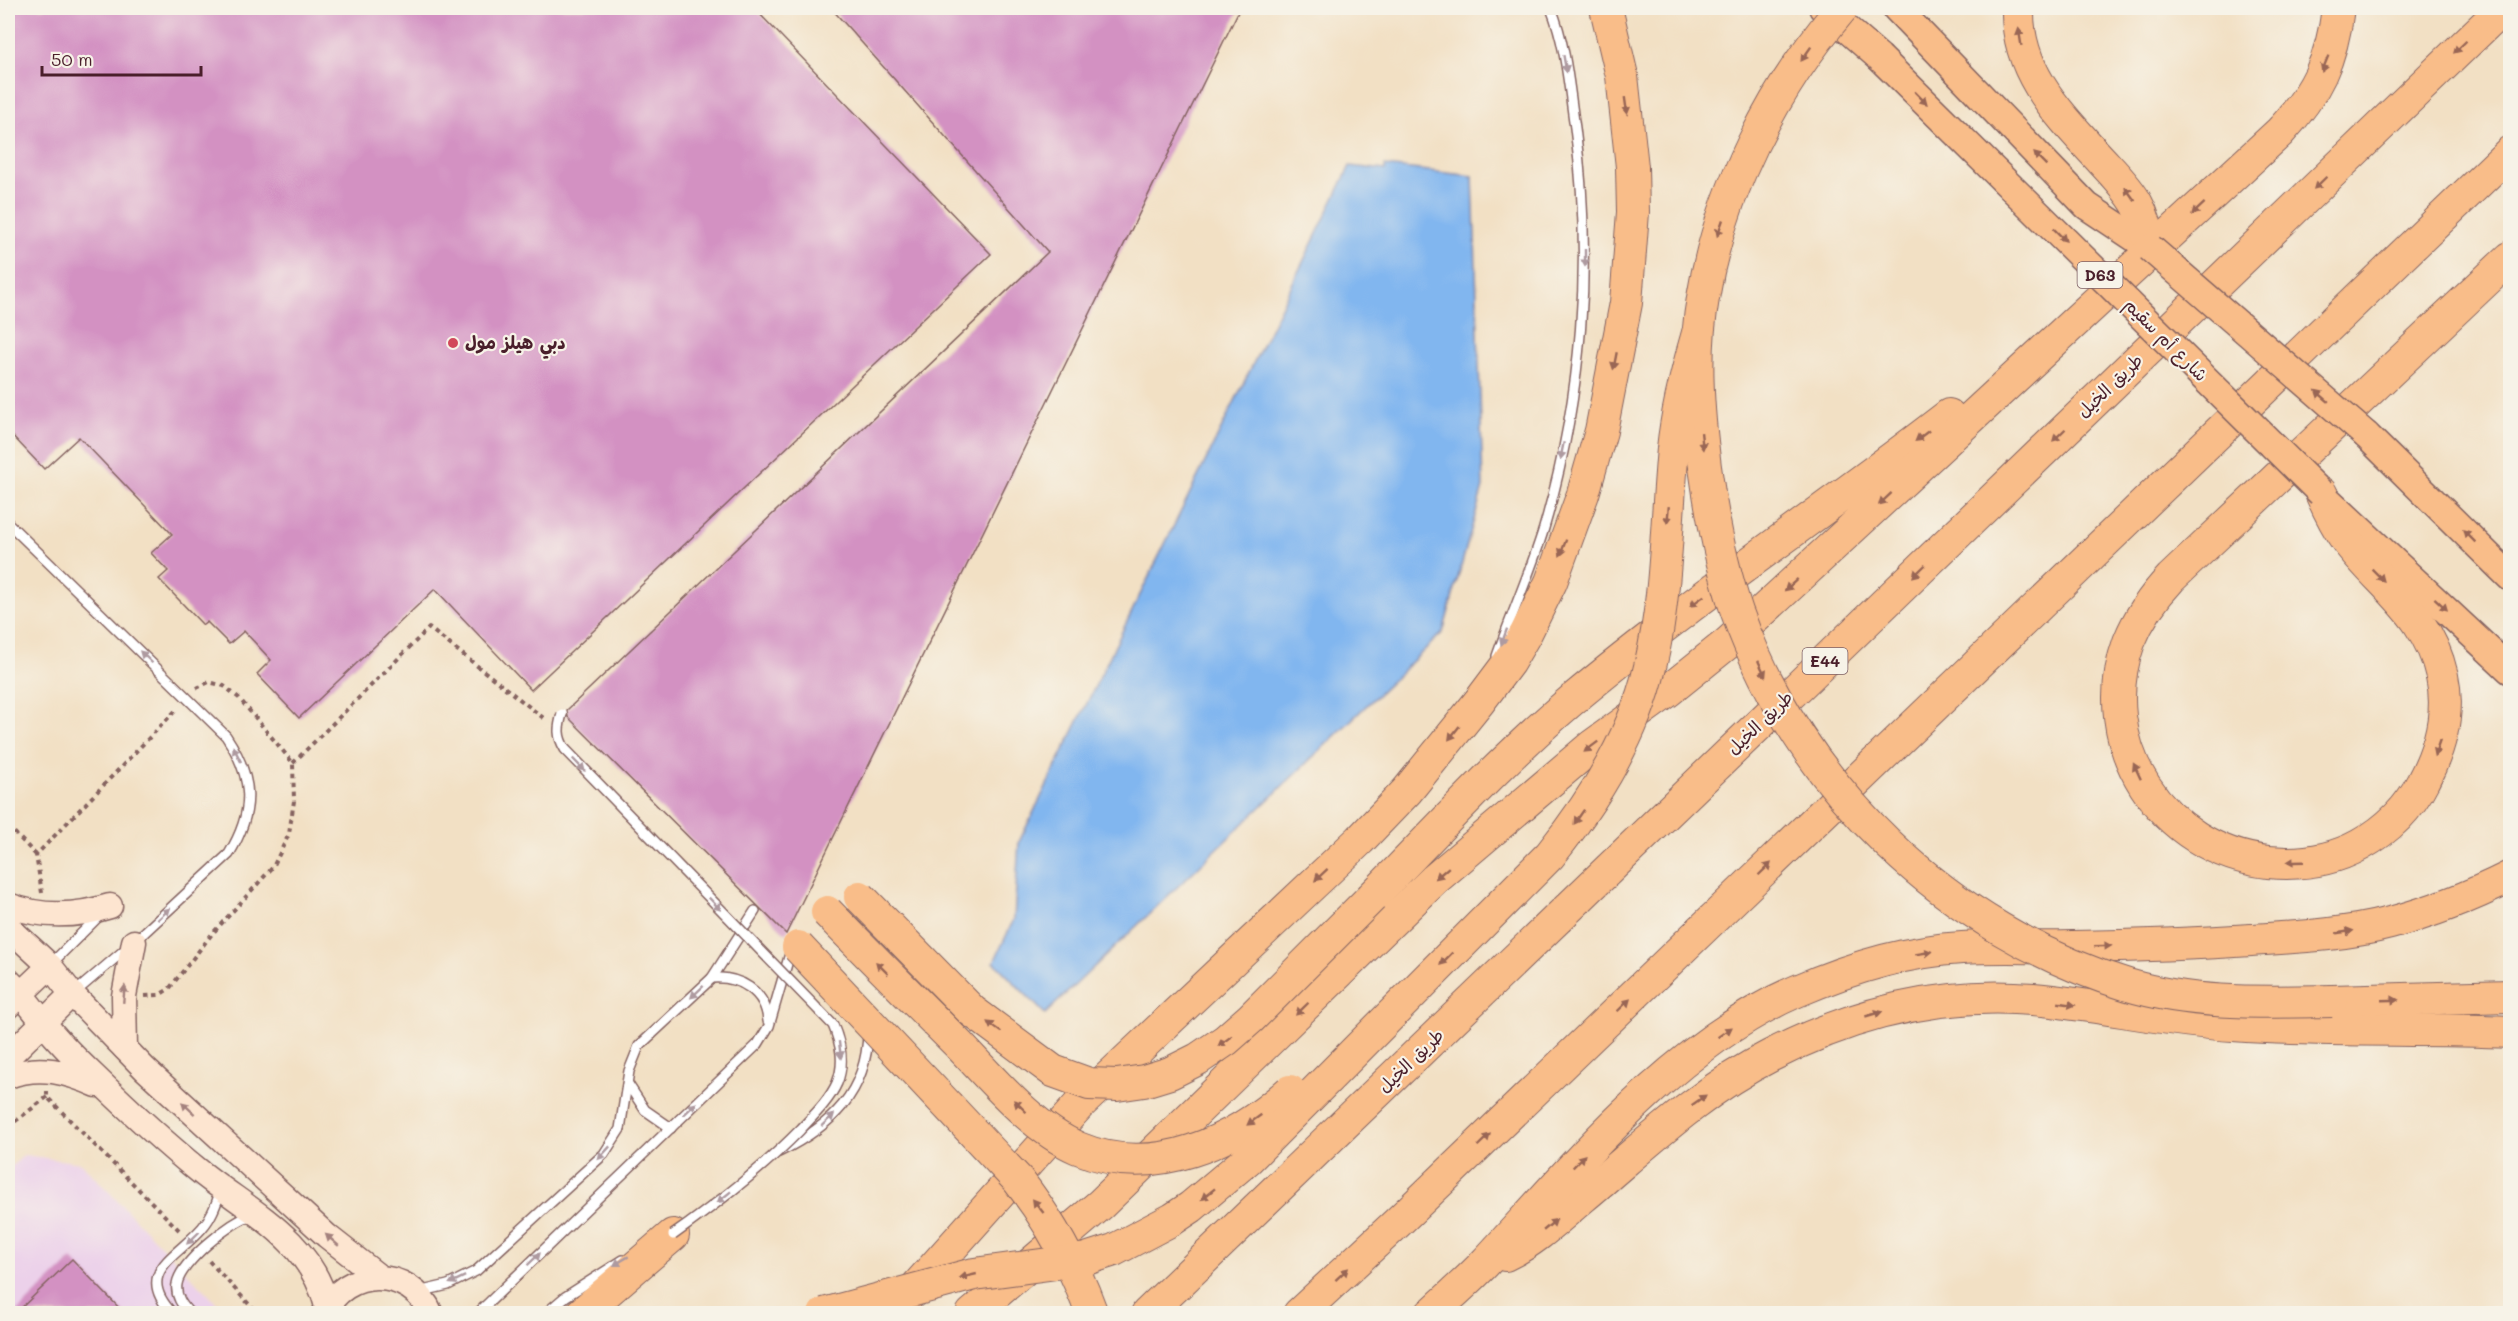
<svg xmlns="http://www.w3.org/2000/svg" width="2518" height="1321" font-family="Mali,'Playpen Sans Arabic',sans-serif">
	<rect width="100%" height="100%" fill="#f7f3e8"/>
	<filter id="ink" filterUnits="userSpaceOnUse"><feTurbulence type="fractalNoise" baseFrequency=".0167" numOctaves="2"/><feDisplacementMap in="SourceGraphic" scale="12" xChannelSelector="R" yChannelSelector="G"/><feConvolveMatrix kernelMatrix="1 2 1 2 8 2 1 2 1" color-interpolation-filters="sRGB"/></filter>
	<filter id="wash" filterUnits="userSpaceOnUse"><feTurbulence type="fractalNoise" baseFrequency=".008" numOctaves="4" result="noise"/><feDisplacementMap in="SourceGraphic" scale="24" xChannelSelector="R" yChannelSelector="G"/><feGaussianBlur stdDeviation="1.35" result="paint"/><feColorMatrix in="noise" values="0 0 0 0 0 0 0 0 0 0 0 0 0 0 0 0 0 1.4 0 .05"/><feComposite in="paint" operator="in"/></filter>
	<g filter="url(#wash)">
		<rect width="100%" height="100%" fill="#f2e0c4"/>
		<!-- built -->
		<path fill="#ecd1ea" d="M24 1155 81 1163 226 1313 8 1314V1170Z"/>
		<!-- water -->
		<path fill="#81b6ef" stroke="#666a8d" stroke-width="1.5" d="M1350 166 1385 170V166L1473 176 1483 487 1443 632 1045 1014 994 962 1014 919 1019 842Z"/>
		<g id="blocks">
			<!-- building -->
			<g fill="#d391c2">
				<path d="M8 8H754L991 254 531 690 435 589 299 718 257 674 271 660 244 631 229 644 207 622 203 625 159 579 168 571 151 553 172 534 79 437 44 469 8 431Z"/>
				<path d="M831 8H1240L786 934 568 717 567 710 1048 252Z"/>
				<path d="M72 1259 125 1314H15Z"/>
			</g>
		</g>
	</g>
	<g filter="url(#ink)">
		<use href="#blocks" fill-opacity="0" stroke="#856361" stroke-width="1.5"/>
		<g fill="none" stroke-linecap="round" stroke-linejoin="round">
			<!-- service casing -->
			<g stroke="#856361" stroke-width="12">
				<g id="service">
					<path d="M8 523 226 736C254 778 255 811 229 854L134 942 73 994"/>
					<path d="M1497 656C1512 613 1531 571 1544 528 1582 398 1593 261 1575 128 1569 88 1566 45 1551 8"/>
					<path d="M50 965 100 915"/>
					<path d="M712 978C739 976 766 991 768 1021"/>
					<path d="M628 1084 645 1110 671 1128"/>
					<path d="M779 1152C831 1126 867 1093 868 1032"/>
					<path d="M418 1292 448 1285 476 1271 604 1154 620 1129 629 1071 639 1046 712 978 755 911"/>
					<path d="M173 1314C133 1272 176 1258 202 1228 212 1217 216 1204 221 1190"/>
					<path d="M190 1314C182 1305 175 1296 177 1284 180 1263 231 1221 252 1215"/>
					<path d="M477 1314 758 1044 769 1026 791 950"/>
					<path d="M545 1314 565 1297 623 1260"/>
				</g>
			</g>
			<!-- secondary casing -->
			<g stroke="#856361" stroke-width="27">
				<g id="secondary">
					<path d="M8 905C42 918 75 917 110 906"/>
					<path d="M8 927 50 966 72 994 145 1069 327 1236 378 1276"/>
					<path d="M8 980C21 993 31 1007 43 1022 58 1041 75 1058 93 1075 127 1108 162 1141 198 1170 248 1211 310 1238 327 1306"/>
					<path d="M8 1006 50 966"/>
					<path d="M125 1048 124 996 134 942"/>
					<path d="M8 1057 72 994"/>
					<path d="M8 1076C40 1064 67 1072 97 1085"/>
					<path d="M324 1314C344 1266 411 1266 431 1314"/>
				</g>
			</g>
			<!-- primary casing -->
			<g stroke="#856361" stroke-width="30">
				<g id="primary">
					<path d="M1823 8 1879 57"/>
					<path d="M1896 8 2087 206 2150 248"/>
					<path d="M2366 435 2510 577"/>
					<path d="M2328 500 2510 670"/>
				</g>
			</g>
			<!-- motorway casing -->
			<g stroke="#856361" stroke-width="34">
				<g id="motorway">
					<path d="M2018 8C2016 73 2061 116 2102 161 2114 174 2128 188 2137 204 2145 218 2148 233 2150 248"/>
					<path d="M2321 493C2328 509 2336 526 2347 541 2383 588 2428 613 2442 676 2450 712 2440 749 2423 781 2409 809 2387 830 2360 845 2331 861 2300 865 2268 862 2162 850 2092 744 2129 642 2139 617 2153 597 2171 578L2510 258"/>
					<path d="M1372 897C1437 831 1501 760 1572 700 1693 599 1824 512 1949 415"/>
					<path d="M2332 1001 2510 996"/>
					<path d="M1505 1255C1535 1241 1558 1218 1583 1197 1644 1146 1699 1092 1770 1056 1851 1014 1941 991 2033 999 2100 1005 2166 1021 2233 1025 2325 1032 2418 1028 2510 1032"/>
					<path d="M581 1314 673 1235"/>
					<path d="M892 1314 1079 1105 1360 840 1407 791 1479 702 1509 662 1526 633 1551 582 1583 494 1601 431 1626 303 1633 212 1632 167 1622 76 1606 8"/>
					<path d="M972 1314 1101 1204 1434 880 1592 746 1668 691 1729 642 2280 132C2316 93 2332 60 2338 8"/>
					<path d="M1147 1314 2503 8"/>
					<path d="M1299 1314 1397 1223 2510 152"/>
					<path d="M1431 1314C1449 1297 1468 1281 1485 1263 1574 1167 1674 1044 1797 991 1848 969 1906 951 1962 948 1999 946 2036 948 2073 947 2132 946 2191 944 2251 940 2297 937 2345 935 2390 923 2432 912 2472 896 2510 877"/>
				</g>
			</g>
			<!-- path -->
			<g stroke="#856361" stroke-width="4" stroke-dasharray="4.5 4.5" stroke-linecap="butt">
				<path d="M293 763 429 628 546 720"/>
				<path d="M8 826 36 855"/>
				<path d="M42 893 36 855 177 709"/>
				<path d="M145 996 159 995 169 989 212 934 273 867 289 834 294 801 293 763 239 698 224 686 209 682 197 688"/>
				<path d="M47 1091V1097L179 1230"/>
				<path d="M8 1127 47 1097"/>
				<path d="M209 1261 258 1314"/>
			</g>
			<!-- service -->
			<use href="#service" stroke="#fff" stroke-width="9"/>
			<!-- secondary -->
			<use href="#secondary" stroke="#fde5d0" stroke-width="24"/>
			<!-- primary -->
			<use href="#primary" stroke="#f9bd89" stroke-width="27"/>
			<!-- motorway -->
			<use href="#motorway" stroke="#f9bd89" stroke-width="32"/>
			<!-- service-bridge casing -->
			<g stroke="#856361" stroke-width="12" stroke-linecap="butt">
				<path id="service-bridge" d="M562 714C558 728 557 736 565 749L833 1025C841 1044 845 1063 837 1083 829 1101 813 1116 800 1130 762 1169 718 1203 673 1235"/>
			</g>
			<!-- primary-bridge casing -->
			<g stroke="#856361" stroke-width="30" stroke-linecap="butt">
				<g id="primary-bridge">
					<path d="M1879 57 2321 493"/>
					<path d="M2150 248 2366 435"/>
				</g>
			</g>
			<!-- motorway-bridge casing -->
			<g stroke="#856361" stroke-width="34" stroke-linecap="butt">
				<g id="motorway-bridge">
					<path d="M1842 8C1773 89 1720 192 1703 298 1693 353 1698 412 1705 467 1712 517 1721 565 1737 612 1800 788 1949 931 2128 985 2194 1005 2264 1002 2332 1001"/>
					<path d="M860 897 972 1011 1053 1071 1089 1084 1117 1085 1144 1081 1170 1073 1198 1059 1226 1040 1251 1018 1372 897"/>
					<path d="M827 912C870 956 914 1000 958 1044 992 1079 1032 1128 1078 1148 1154 1180 1234 1142 1290 1091"/>
					<path d="M798 947 1018 1180C1050 1221 1074 1264 1092 1314"/>
					<path d="M824 1314 974 1274 1086 1259 1114 1250 1173 1219 1191 1207 1248 1159 1550 855C1594 800 1634 737 1650 667 1667 596 1666 521 1673 449 1677 409 1687 371 1698 333"/>
				</g>
			</g>
			<!-- service-bridge -->
			<use href="#service-bridge" stroke="#fff" stroke-width="9"/>
			<!-- primary-bridge -->
			<use href="#primary-bridge" stroke="#f9bd89" stroke-width="27"/>
			<!-- motorway-bridge -->
			<use href="#motorway-bridge" stroke="#f9bd89" stroke-width="32"/>
		</g>
		<!-- one-way arrows -->
		<defs><path id="oneway-solid" d="M-6-.8H1V-3.2L6.5 0L1 3.2V.8H-6Z" transform="scale(1.5)"/></defs>
		<g fill="#965">
			<use href="#oneway-solid" transform="translate(2020 37) rotate(-99)"/>
			<use href="#oneway-solid" transform="translate(2460 47) rotate(136)"/>
			<use href="#oneway-solid" transform="translate(1806 54) rotate(125)"/>
			<use href="#oneway-solid" transform="translate(2325 64) rotate(112)"/>
			<use href="#oneway-solid" transform="translate(1921 98) rotate(45)"/>
			<use href="#oneway-solid" transform="translate(1626 106) rotate(82)"/>
			<use href="#oneway-solid" transform="translate(2040 159) rotate(-135)"/>
			<use href="#oneway-solid" transform="translate(2320 183) rotate(136)"/>
			<use href="#oneway-solid" transform="translate(2130 194) rotate(-126)"/>
			<use href="#oneway-solid" transform="translate(2198 209) rotate(137)"/>
			<use href="#oneway-solid" transform="translate(1720 228) rotate(109)"/>
			<use href="#oneway-solid" transform="translate(2060 235) rotate(45)"/>
			<use href="#oneway-solid" transform="translate(1615 361) rotate(101)"/>
			<use href="#oneway-solid" transform="translate(2322 396) rotate(-139)"/>
			<use href="#oneway-solid" transform="translate(2059 435) rotate(136)"/>
			<use href="#oneway-solid" transform="translate(1922 436) rotate(142)"/>
			<use href="#oneway-solid" transform="translate(1702 441) rotate(84)"/>
			<use href="#oneway-solid" transform="translate(1885 499) rotate(137)"/>
			<use href="#oneway-solid" transform="translate(1668 515) rotate(95)"/>
			<use href="#oneway-solid" transform="translate(2469 536) rotate(-135)"/>
			<use href="#oneway-solid" transform="translate(1563 548) rotate(111)"/>
			<use href="#oneway-solid" transform="translate(1919 571) rotate(136)"/>
			<use href="#oneway-solid" transform="translate(2378 575) rotate(45)"/>
			<use href="#oneway-solid" transform="translate(1791 585) rotate(138)"/>
			<use href="#oneway-solid" transform="translate(1697 601) rotate(144)"/>
			<use href="#oneway-solid" transform="translate(2441 604) rotate(43)"/>
			<use href="#oneway-solid" transform="translate(1762 669) rotate(65)"/>
			<use href="#oneway-solid" transform="translate(1454 733) rotate(128)"/>
			<use href="#oneway-solid" transform="translate(1591 747) rotate(143)"/>
			<use href="#oneway-solid" transform="translate(2437 748) rotate(109)"/>
			<use href="#oneway-solid" transform="translate(2137 771) rotate(-115)"/>
			<use href="#oneway-solid" transform="translate(1579 817) rotate(125)"/>
			<use href="#oneway-solid" transform="translate(2295 862) rotate(178)"/>
			<use href="#oneway-solid" transform="translate(1765 869) rotate(-44)"/>
			<use href="#oneway-solid" transform="translate(1442 873) rotate(139)"/>
			<use href="#oneway-solid" transform="translate(1321 875) rotate(137)"/>
			<use href="#oneway-solid" transform="translate(2345 932) rotate(-9)"/>
			<use href="#oneway-solid" transform="translate(2103 946) rotate(-2)"/>
			<use href="#oneway-solid" transform="translate(1924 953) rotate(-9)"/>
			<use href="#oneway-solid" transform="translate(1446 959) rotate(135)"/>
			<use href="#oneway-solid" transform="translate(882 968) rotate(-135)"/>
			<use href="#oneway-solid" transform="translate(2390 1000) rotate(-2)"/>
			<use href="#oneway-solid" transform="translate(2067 1004) rotate(8)"/>
			<use href="#oneway-solid" transform="translate(1624 1005) rotate(-44)"/>
			<use href="#oneway-solid" transform="translate(1302 1009) rotate(136)"/>
			<use href="#oneway-solid" transform="translate(1874 1014) rotate(-16)"/>
			<use href="#oneway-solid" transform="translate(994 1027) rotate(-144)"/>
			<use href="#oneway-solid" transform="translate(1725 1032) rotate(-35)"/>
			<use href="#oneway-solid" transform="translate(1225 1041) rotate(143)"/>
			<use href="#oneway-solid" transform="translate(1699 1100) rotate(-35)"/>
			<use href="#oneway-solid" transform="translate(1020 1106) rotate(-136)"/>
			<use href="#oneway-solid" transform="translate(1254 1120) rotate(144)"/>
			<use href="#oneway-solid" transform="translate(1484 1140) rotate(-44)"/>
			<use href="#oneway-solid" transform="translate(1579 1161) rotate(-46)"/>
			<use href="#oneway-solid" transform="translate(1208 1194) rotate(141)"/>
			<use href="#oneway-solid" transform="translate(1038 1206) rotate(-128)"/>
			<use href="#oneway-solid" transform="translate(1550 1225) rotate(-40)"/>
			<use href="#oneway-solid" transform="translate(1342 1274) rotate(-43)"/>
			<use href="#oneway-solid" transform="translate(968 1276) rotate(167)"/>
		</g>
		<g fill="#ae9aa0">
			<use href="#oneway-solid" transform="translate(1565 64) rotate(80)"/>
			<use href="#oneway-solid" transform="translate(1585 258) rotate(90)"/>
			<use href="#oneway-solid" transform="translate(1562 451) rotate(101)"/>
			<use href="#oneway-solid" transform="translate(1504 637) rotate(110)"/>
			<use href="#oneway-solid" transform="translate(146 657) rotate(-136)"/>
			<use href="#oneway-solid" transform="translate(237 754) rotate(-117)"/>
			<use href="#oneway-solid" transform="translate(579 765) rotate(46)"/>
			<use href="#oneway-solid" transform="translate(715 904) rotate(46)"/>
			<use href="#oneway-solid" transform="translate(164 914) rotate(-43)"/>
			<use href="#oneway-solid" transform="translate(697 992) rotate(137)"/>
			<use href="#oneway-solid" transform="translate(840 1050) rotate(83)"/>
			<use href="#oneway-solid" transform="translate(690 1109) rotate(-43)"/>
			<use href="#oneway-solid" transform="translate(828 1120) rotate(-43)"/>
			<use href="#oneway-solid" transform="translate(604 1153) rotate(133)"/>
			<use href="#oneway-solid" transform="translate(724 1197) rotate(141)"/>
			<use href="#oneway-solid" transform="translate(193 1238) rotate(136)"/>
			<use href="#oneway-solid" transform="translate(534 1259) rotate(-44)"/>
			<use href="#oneway-solid" transform="translate(621 1261) rotate(149)"/>
			<use href="#oneway-solid" transform="translate(457 1280) rotate(155)"/>
		</g>
		<g fill="#a4827e">
			<use href="#oneway-solid" transform="translate(124 994) rotate(-85)"/>
			<use href="#oneway-solid" transform="translate(188 1108) rotate(-137)"/>
			<use href="#oneway-solid" transform="translate(332 1240) rotate(-139)"/>
		</g>
	</g>
	<!-- markers -->
	<circle fill="#d1495b" stroke="#f7f3e8" stroke-width="2" cx="453" cy="343" r="6"/>
	<g text-anchor="middle" stroke-width="4.5" stroke-linejoin="round" paint-order="stroke">
		<!-- shield labels -->
		<g fill="#f7f3e8" stroke="#7e5f64" stroke-width="1.5">
			<rect x="2077.5" y="262" width="45" height="26" rx="4.5"/>
			<rect x="1802.5" y="648" width="45" height="26" rx="4.5"/>
		</g>
		<g font-size="16" font-weight="bold" fill="#4a1f2b">
			<text x="2100" y="281">D63</text>
			<text x="1825" y="667">E44</text>
		</g>
		<!-- street labels -->
		<g font-size="18" fill="#4a1f2b" stroke="#f7f3e8">
			<text transform="translate(2166 340) rotate(45)" y="6">شارع أم سقيم</text>
			<text transform="translate(2110 386) rotate(-44)" y="6">طريق الخيل</text>
			<text transform="translate(1760 723) rotate(-44)" y="6">طريق الخيل</text>
			<text transform="translate(1411 1061) rotate(-44)" y="6">طريق الخيل</text>
		</g>
		<!-- poi labels -->
		<g font-size="18" font-weight="bold" fill="#4a1f2b" stroke="#f7f3e8" text-anchor="start">
			<text x="465" y="349">دبي هيلز مول</text>
		</g>
	</g>
	<!-- margin -->
	<rect width="2518" height="1321" fill="none" stroke="#f7f3e8" stroke-width="30"/>
	<!-- scale -->
	<path d="M42 66v9h159v-9" fill="none" stroke="#4a1f2b" stroke-width="3"/>
	<text x="51" y="66" font-size="18" fill="#4a1f2b" stroke="#f7f3e8" stroke-width="4.5" paint-order="stroke">50 m</text>
</svg>
